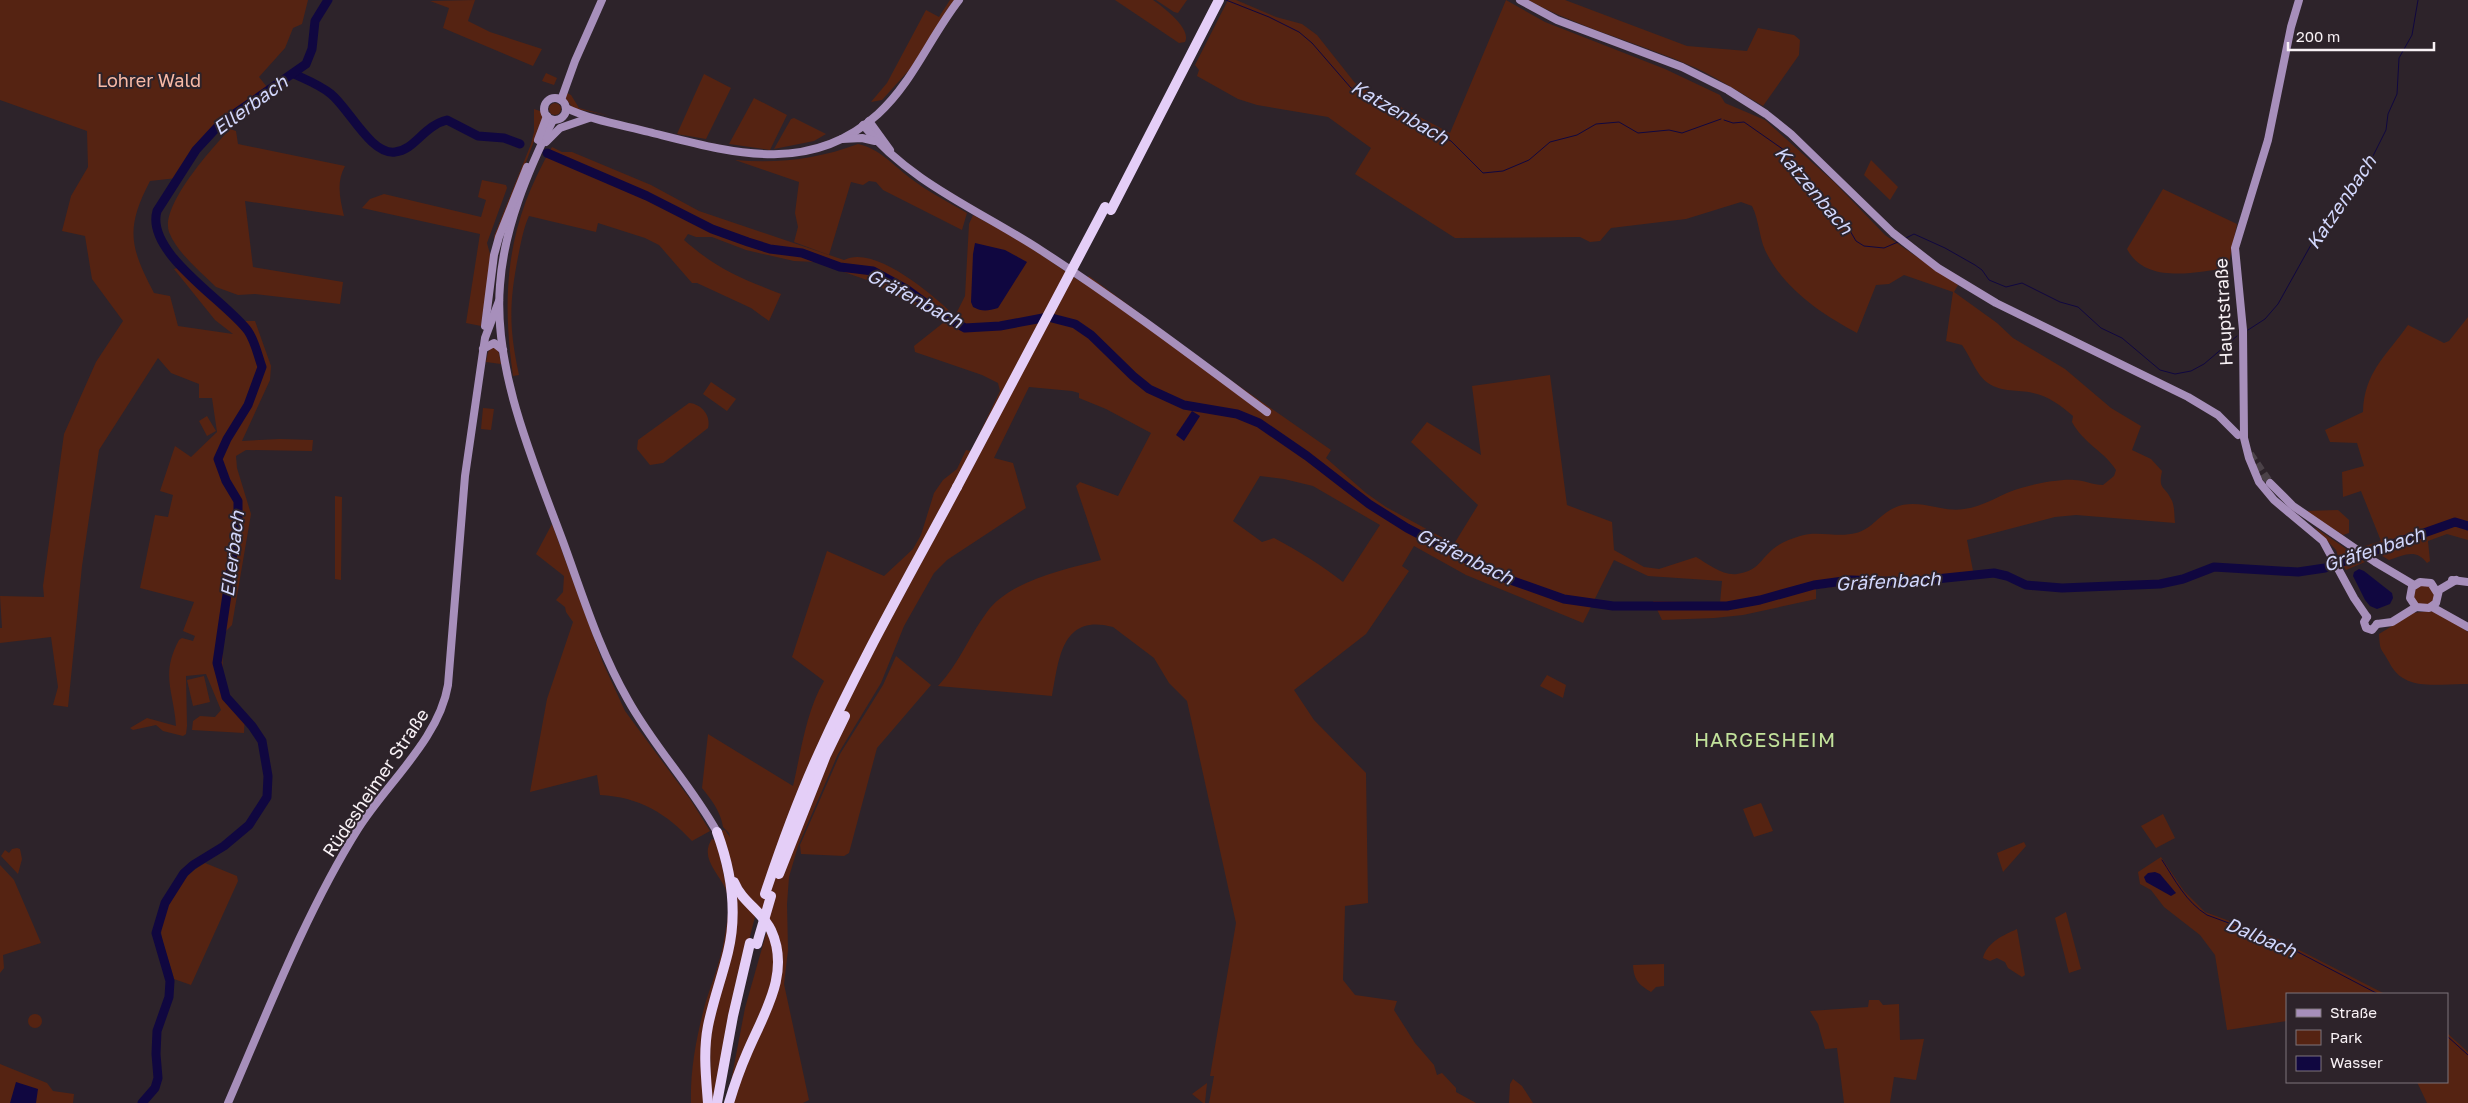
<svg xmlns="http://www.w3.org/2000/svg" width="2468" height="1103" font-family="'Golos Text',sans-serif">
	<rect width="100%" height="100%" fill="#2d232a"/>
	<!-- green -->
	<g fill="#552312" fill-rule="evenodd">
		<path d="M0 0H308L302 24 293 28 285 48 259 77 267 87 231 111 197 145 177 178 150 181C125 229 130 247 154 293L170 296 178 326 233 334 215 320 174 269 184 266 244 321H255L271 366 270 380 242 441 280 439 313 440 312 451 246 450 236 456 237 468 251 514 232 625 224 633C222 666 218 689 245 712L244 733 192 730 193 721 200 716 215 717 221 710 206 674 186 676 187 726 186 734 183 736 163 731 156 725 133 730 130 728 147 718 176 726C174 692 160 675 179 640L182 638 193 641 195 636 183 631 194 602 140 588 155 515 168 517 173 495 160 491 175 446 191 457 217 432 212 398H199V384L171 373 158 358 99 450 82 566 68 707 53 705 58 687 51 637 0 643V628H2L0 596 44 597 43 586 64 434 96 362 123 321 92 279 85 236 62 231 71 196 88 167 87 131 0 100Z"/>
		<path d="M475 0 468 21 490 32 542 49 533 66 443 28 449 8 430 1Z"/>
		<path d="M950 0H955L910 69 882 100 871 102 887 83 926 10 939 17Z"/>
		<path d="M1115 0H1153C1163 7 1192 29 1185 42L1179 43Z"/>
		<path d="M1156 0H1187L1178 13 1174 12Z"/>
		<path d="M1228 0H1236L1276 17 1302 24 1317 35 1355 83 1450 133 1506 0 1545 22 1665 69 1720 95 1725 103 1765 120 1834 182 1885 235 1958 285 1954 292 1997 323 2013 338 2065 369 2111 408 2141 426 2132 450 2151 459 2162 471C2158 490 2164 485 2171 499 2175 505 2174 516 2175 523L2076 515 2055 517 1967 540 1974 576 1906 585 1864 583 1816 589V599L1743 615 1714 618 1662 620 1653 601 1720 603 1722 581 1648 576 1614 560 1583 623 1466 575 1414 546 1402 566 1409 571 1366 634 1294 690 1314 720 1366 773 1368 903 1345 906 1343 980 1355 995 1397 1001 1394 1010 1415 1043 1434 1065 1437 1075 1442 1073 1456 1088V1092L1476 1103H1209L1214 1076H1210L1236 923 1187 701 1169 683 1154 658 1113 627C1061 613 1059 660 1052 696L938 686C959 664 969 636 987 612 1009 581 1066 569 1101 560L1076 486 1080 482 1118 496 1151 433 1106 409 1079 398V393L1072 391 1029 387 994 458 1013 463 1026 508 947 560 934 573 904 626 881 683 838 754 798 846 789 877 787 904 788 950 784 984 809 1100 803 1103H732L769 1010 779 944 737 887 721 831 725 830 730 837 729 833 723 827C721 812 711 799 702 788L708 734 793 786C801 752 806 711 824 681L792 657 827 551 884 576 913 549 921 535 934 493 943 480 957 469 966 450 971 451 1000 391 998 383 982 375 915 352 914 346 943 323 932 314 867 280 815 262 794 261 746 250 712 237H696L688 234 684 240C717 269 740 278 781 294L769 321 751 308 697 283H692L659 245 645 238 598 223 596 232 529 216C523 229 521 243 518 257 509 303 509 329 519 375L513 376C501 290 507 224 552 147L562 152H572L651 185 699 211 844 260C875 244 934 296 955 316L965 296 969 224 973 215 1019 240 1081 282 1089 276 1226 377 1331 450 1326 458 1366 493 1386 507 1454 544 1478 505 1411 442 1427 422 1481 455 1472 386 1550 375 1567 505 1612 522 1614 550 1644 567 1659 569 1696 557C1708 564 1723 576 1737 574 1758 571 1759 561 1773 549 1780 543 1790 539 1800 536 1817 530 1838 538 1856 533 1872 529 1880 514 1894 508 1918 497 1940 513 1964 509 1984 507 2002 493 2021 488 2034 484 2060 479 2074 480 2083 480 2093 485 2103 485L2114 476 2116 470C2105 452 2083 443 2072 422L2073 416C2061 406 2049 396 2033 393 2017 389 2003 393 1988 383 1977 376 1970 356 1962 345L1946 341 1953 292 1904 275 1889 284 1876 285 1857 333C1821 314 1783 288 1765 250 1759 236 1759 220 1752 206L1741 202 1686 219 1611 228 1600 241 1590 242 1580 237 1455 238 1355 174 1371 148 1328 117 1257 105 1238 99 1197 76 1199 70 1195 65ZM1260 476 1284 479 1313 486 1380 525 1343 582C1321 565 1299 551 1274 538L1262 542 1233 521Z"/>
		<path d="M1528 0H1565L1687 46 1747 51 1758 28 1794 35 1800 40 1799 55 1763 106C1741 93 1719 79 1696 68 1640 43 1582 29 1528 0Z"/>
		<path d="M546 73 557 78 554 85 542 81Z"/>
		<path d="M704 74 731 88 706 139 677 134Z"/>
		<path d="M565 92 571 95 579 108 610 116 573 108 566 99Z"/>
		<path d="M754 98 787 115 770 150 729 144Z"/>
		<circle cx="555" cy="109" r="6"/>
		<path d="M534 109 543 112 542 120 494 247V236L531 144 534 132Z"/>
		<path d="M794 118 826 134 814 141 774 149 791 119Z"/>
		<path d="M230 129 236 131 238 144 345 166C336 182 340 199 344 216L245 201 253 267 343 282 340 304 255 294 238 295 216 287C200 271 177 253 169 232 160 206 212 148 230 129Z"/>
		<path d="M858 144C880 149 892 164 910 178 927 191 948 202 967 213L962 230 883 190 876 182 869 181 863 185 851 182 829 255 794 242 798 227 795 213 799 182 735 160C778 164 818 159 858 144Z"/>
		<path d="M1871 160 1898 187 1890 200 1864 175Z"/>
		<path d="M482 180 506 185 507 188 487 243 491 258 481 326 466 323 480 234 362 208 370 199 384 194 481 217 486 200 478 197Z"/>
		<path d="M2163 189 2237 224 2228 268C2196 272 2146 285 2127 249Z"/>
		<path d="M2468 317V540L2447 534 2428 541 2430 561 2427 563C2416 548 2404 555 2389 560L2365 546 2381 541 2361 491 2343 497 2342 472 2364 466 2357 443 2330 442 2325 430 2363 412C2364 372 2387 355 2408 325L2444 343 2449 341Z"/>
		<path d="M492 347 498 349 501 364 486 362 488 352Z"/>
		<path d="M711 382 736 399 727 411 703 394Z"/>
		<path d="M689 403C702 404 711 416 708 428L663 463 650 465 637 449 638 440Z"/>
		<path d="M483 408 494 409 491 430 481 429Z"/>
		<path d="M207 416 216 431 207 436 199 421Z"/>
		<path d="M335 496 342 497 341 580 335 579Z"/>
		<path d="M2338 510 2349 520V533L2343 535 2305 511Z"/>
		<path d="M552 524 603 663 625 711 690 799 710 831 692 841C666 813 639 797 600 795L597 775 530 792 547 699 573 622 566 612 565 607 556 600 563 592 564 576 536 554Z"/>
		<path d="M2315 528H2316L2365 562 2346 570 2339 559 2336 550Z"/>
		<circle cx="2424" cy="595" r="11"/>
		<path d="M2429 611 2441 613 2468 632V684C2438 683 2404 693 2389 662 2381 647 2380 653 2379 634L2413 613Z"/>
		<path d="M896 656 931 685 877 748 849 853 844 856 801 854 800 845 840 754 883 685Z"/>
		<path d="M1547 675 1566 685 1563 698 1540 686Z"/>
		<path d="M204 676 210 702 193 706 187 680Z"/>
		<path d="M1761 803 1773 831 1754 837 1743 809Z"/>
		<path d="M2163 814 2175 838 2156 848 2141 826Z"/>
		<path d="M712 839 715 840 718 848 730 903 727 938 710 1001 706 1103H691C690 1069 697 1034 706 1001 714 977 723 954 726 928 728 916 730 902 726 890 719 873 699 858 712 839Z"/>
		<path d="M2024 842 2026 846 2003 872 1997 853Z"/>
		<path d="M17 848 20 849 22 859 18 874 1 856 5 850 9 853 12 849Z"/>
		<path d="M2161 857 2184 891 2205 912 2276 938 2385 994H2287V1021L2227 1030 2215 955 2200 935 2164 907 2151 890 2140 884 2138 872Z"/>
		<path d="M205 863 237 876 238 881 191 985 174 979C171 965 161 943 161 929 161 903 183 875 205 863Z"/>
		<path d="M0 865 14 880 41 943 3 955 4 968 0 973Z"/>
		<path d="M737 894 756 913 747 948 715 1103H711L710 1032Z"/>
		<path d="M2066 912 2081 969 2069 973 2055 918Z"/>
		<path d="M768 927 772 937 776 978 729 1092 745 1008Z"/>
		<path d="M2017 929 2025 975 2022 977 2008 968 2005 962 1997 958 1990 961 1983 958C1987 942 2004 935 2017 929Z"/>
		<path d="M1664 964V986L1656 987 1651 992C1638 984 1634 980 1633 965Z"/>
		<path d="M1869 1000H1879L1883 1005 1899 1004 1900 1040 1924 1039 1916 1080 1894 1077 1890 1103H1844L1837 1048 1825 1049 1818 1024 1810 1011 1868 1007Z"/>
		<circle cx="35" cy="1021" r="7"/>
		<path d="M2447 1033 2468 1052V1103H2427L2417 1082H2447Z"/>
		<path d="M0 1064 47 1083 53 1091 74 1094 73 1103H0Z"/>
		<path d="M1513 1079 1522 1086 1533 1103H1509L1510 1084Z"/>
		<path d="M1207 1083 1205 1103H1203L1192 1094Z"/>
	</g>
	<!-- water -->
	<g fill="#100740">
		<path d="M975 243 1005 250 1027 262 998 308C988 311 982 312 973 307L971 302 973 254Z"/>
		<path d="M1192 411 1200 416 1184 441 1176 435Z"/>
		<path d="M2359 569 2364 571 2392 593 2393 598 2390 604 2377 609 2370 606 2365 600 2353 576 2354 572Z"/>
		<path d="M2155 872 2160 874 2176 893 2171 896 2146 882 2144 877 2148 873Z"/>
		<path d="M16 1082 38 1089 36 1103H10Z"/>
	</g>
	<g fill="none" stroke-linecap="round" stroke-linejoin="round">
		<!-- stream -->
		<g stroke="#100740" stroke-width="1">
			<path d="M1226 0 1269 17 1299 32 1312 43 1351 88 1451 141 1483 173 1503 171 1529 160 1550 142 1577 135 1596 124 1619 122 1638 133 1669 130 1682 133 1721 119"/>
			<path d="M1724 120 1733 123 1744 122 1784 150 1805 173 1808 185 1825 198V208L1846 224 1856 241 1864 246 1884 248 1898 242"/>
			<path d="M1906 238 1914 234 1945 248 1975 265 1982 270 1989 280 2006 287 2022 283 2060 302 2078 307 2101 328 2122 338 2160 370 2175 374 2191 371 2204 364 2237 336"/>
			<path d="M2248 330 2265 319 2278 304 2322 225 2356 188 2364 174 2386 130 2388 114 2397 94 2399 58 2412 35 2418 0"/>
			<path d="M2162 860C2175 880 2186 902 2207 915L2275 940 2378 994"/>
			<path d="M2447 1036 2468 1055"/>
		</g>
		<!-- river -->
		<g stroke="#100740" stroke-width="9">
			<path d="M294 74C307 80 320 85 331 94 350 110 371 155 395 152 415 150 423 126 447 120L478 136 504 138 520 144"/>
			<path d="M547 153 647 196 712 229 748 242 770 249 802 253 840 267 873 271 906 289 943 316 965 328 1000 326 1048 317 1075 324 1091 335 1133 376 1149 389 1184 405 1237 414 1259 423 1307 456 1369 504 1407 528 1499 576 1564 599 1613 606H1727L1760 600 1814 585 1851 580 1907 582 1994 573 2007 576 2026 585 2062 588 2160 584 2183 579 2214 567 2298 572 2325 568 2455 522 2468 526"/>
			<path d="M142 1103 155 1088 158 1078 156 1054 157 1031 169 997 170 981 156 933 165 903 184 873 193 865 224 846 249 825 267 797 268 776 262 741 252 726 226 697 217 663 238 519V501L226 481 218 459 227 439 248 405 262 367C258 356 255 341 248 331 226 301 145 253 157 211L196 150 220 124 306 64 312 49 315 21 328 0"/>
		</g>
		<!-- secondary-tunnel -->
		<path stroke="#4b4248" stroke-width="8" stroke-dasharray="8 4" stroke-linecap="butt" d="M2250 454 2270 483"/>
		<!-- secondary -->
		<g stroke="#a78fbb" stroke-width="8">
			<path d="M1520 0 1557 20 1682 67 1728 90 1766 114 1791 134 1893 233 1938 268 1996 303 2188 397 2218 415 2238 435"/>
			<path d="M2299 0 2291 27 2268 140 2235 248 2243 330 2244 438 2249 458 2259 482 2274 500 2323 541 2354 598 2367 617"/>
			<circle cx="555" cy="109" r="11"/>
			<path d="M561 100 575 61 602 0"/>
			<path d="M566 108C591 120 622 125 649 132 729 152 809 177 878 114 913 82 930 37 959 0"/>
			<path d="M553 120C528 171 504 227 500 285 493 369 533 461 562 539 582 593 599 650 628 700 654 747 691 785 717 832"/>
			<path d="M869 121 890 150"/>
			<path d="M863 125C910 183 981 211 1042 251 1119 301 1193 357 1267 412"/>
			<path d="M842 139 862 138 875 141"/>
			<path d="M538 140 547 116"/>
			<path d="M546 142 560 128 589 118"/>
			<path d="M485 326 494 255 499 237 527 167"/>
			<path d="M483 349 494 343 503 350"/>
			<path d="M2270 483 2293 506 2375 562 2414 585"/>
			<path d="M2452 580 2468 582"/>
			<path d="M2438 594 2431 583 2420 582 2412 587 2410 598 2416 607 2429 608 2436 603 2439 590 2456 580"/>
			<path d="M2432 607 2468 627"/>
			<path d="M2367 617 2364 622 2366 628 2372 630 2377 624"/>
			<path d="M2377 624 2392 622 2416 607"/>
			<path d="M228 1103C267 1013 306 912 358 829 387 783 439 739 448 685L465 476 485 338 499 301"/>
		</g>
		<!-- highway -->
		<g stroke="#e4cef7" stroke-width="10">
			<path d="M1111 210 1219 0"/>
			<path d="M779 874 826 755 845 716"/>
			<path d="M765 894C781 846 798 799 819 753 860 662 910 575 957 487"/>
			<path d="M708 1103C706 1077 703 1052 708 1026 713 1001 722 977 728 952 738 911 731 870 717 832"/>
			<path d="M717 1103 733 1016 750 943"/>
			<path d="M729 1103C734 1086 740 1069 747 1053 764 1013 791 973 771 930 762 911 742 902 734 882"/>
		</g>
		<!-- highway-bridge -->
		<g stroke="#e4cef7" stroke-width="10">
			<path d="M957 487 1105 207"/>
			<path d="M757 944 771 896"/>
		</g>
	</g>
	<g text-anchor="middle" stroke-width="4" stroke-linejoin="round" paint-order="stroke">
		<!-- park labels -->
		<g font-size="18" fill="#f9baa6" stroke="#2d232a">
			<text x="149" y="87">Lohrer Wald</text>
		</g>
		<!-- street labels -->
		<g font-size="18" fill="#f8f1f5" stroke="#2d232a">
			<text transform="translate(2224 312) rotate(-93)" y="6">Hauptstraße</text>
			<text transform="translate(376 783) rotate(-56)" y="6">Rüdesheimer Straße</text>
		</g>
		<!-- water labels -->
		<g font-size="19" font-style="italic" fill="#d2d7fc" stroke="#2d232a">
			<text transform="translate(250 105) rotate(-36)" y="7">Ellerbach</text>
			<text transform="translate(1400 112) rotate(30)" y="7">Katzenbach</text>
			<text transform="translate(1814 190) rotate(50)" y="7">Katzenbach</text>
			<text transform="translate(2341 202) rotate(-56)" y="7">Katzenbach</text>
			<text transform="translate(915 298) rotate(28)" y="7">Gräfenbach</text>
			<text transform="translate(2374 549) rotate(-18)" y="7">Gräfenbach</text>
			<text transform="translate(232 554) rotate(-83)" y="7">Ellerbach</text>
			<text transform="translate(1465 556) rotate(26)" y="7">Gräfenbach</text>
			<text transform="translate(1888 581) rotate(-3)" y="7">Gräfenbach</text>
			<text transform="translate(2261 937) rotate(23)" y="7">Dalbach</text>
		</g>
		<!-- quarter labels -->
		<g font-size="20" letter-spacing="1" fill="#c2e29b" stroke="#2d232a">
			<text x="1765" y="747">HARGESHEIM</text>
		</g>
	</g>
	<!-- legend -->
	<rect x="2286" y="993" width="162" height="90" fill="#2d232a" stroke="#7e757b"/>
	<rect x="2296" y="1009" width="25" height="8" fill="#a78fbb" stroke="#7e757b"/>
	<text x="2330" y="1018" font-size="15" fill="#f8f1f5">Straße</text>
	<rect x="2296" y="1030" width="25" height="15" fill="#552312" stroke="#7e757b"/>
	<text x="2330" y="1043" font-size="15" fill="#f8f1f5">Park</text>
	<rect x="2296" y="1056" width="25" height="15" fill="#100740" stroke="#7e757b"/>
	<text x="2330" y="1068" font-size="15" fill="#f8f1f5">Wasser</text>
	<!-- scale -->
	<path d="M2288 42v8h146v-8" fill="none" stroke="#f8f1f5" stroke-width="2.5"/>
	<text x="2296" y="42" font-size="15" fill="#f8f1f5" stroke="#2d232a" stroke-width="4" paint-order="stroke">200 m</text>
</svg>
